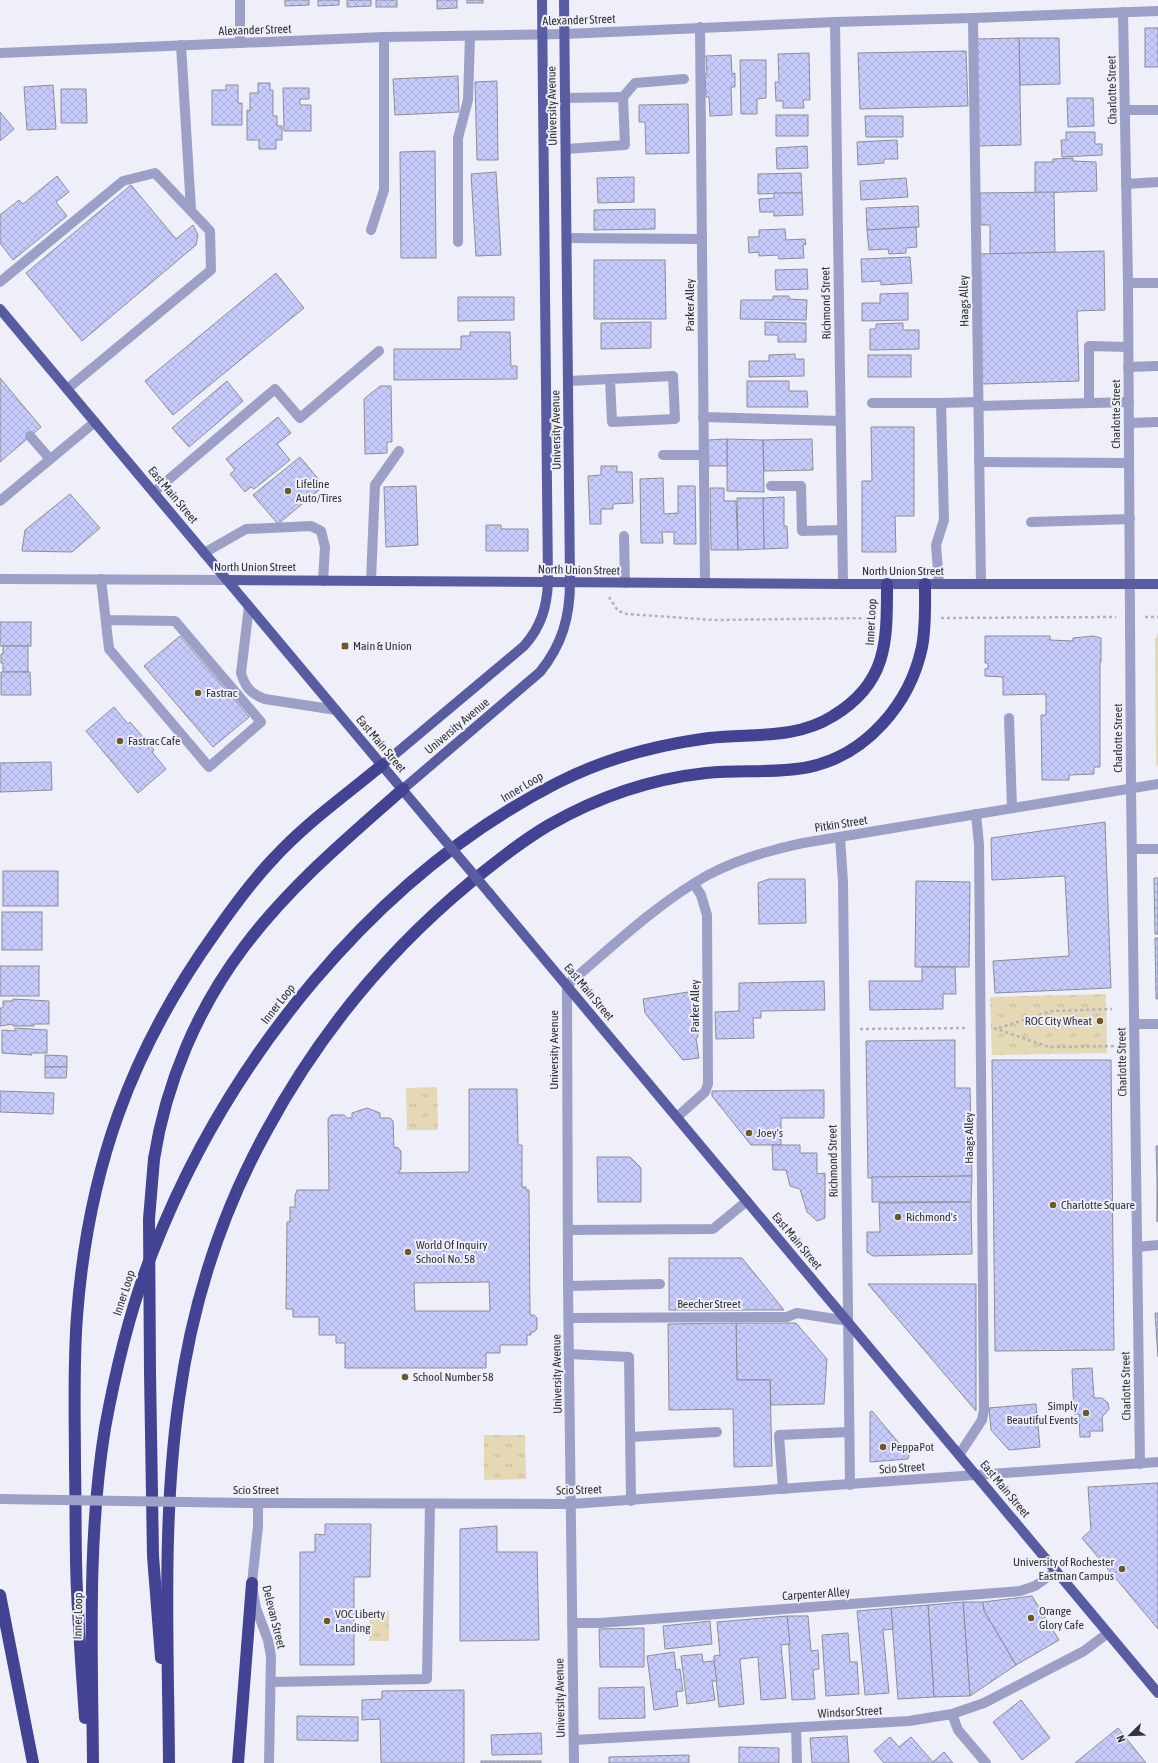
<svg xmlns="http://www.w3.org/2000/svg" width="1158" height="1763" font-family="'Asap Condensed',sans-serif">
	<defs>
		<pattern id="park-tufts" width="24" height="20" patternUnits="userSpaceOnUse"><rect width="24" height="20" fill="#e4d9b4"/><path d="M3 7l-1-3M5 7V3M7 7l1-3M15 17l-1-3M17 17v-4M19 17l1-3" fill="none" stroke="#c4bb9b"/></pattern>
		<pattern id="building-cross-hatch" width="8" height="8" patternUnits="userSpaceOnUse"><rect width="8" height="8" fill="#c6cbfb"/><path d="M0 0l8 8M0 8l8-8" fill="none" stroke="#abafd8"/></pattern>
	</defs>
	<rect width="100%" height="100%" fill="#eeeff8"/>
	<!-- grass -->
	<path fill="#e4d9b4" d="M1158 633V767L1156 765 1155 639Z"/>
	<!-- park -->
	<g fill="url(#park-tufts)">
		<path d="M1106 994 1107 1053 992 1055 990 997Z"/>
		<path d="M437 1087 438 1130H407L406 1088Z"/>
		<path d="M484 1435H525L526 1479 484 1480Z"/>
		<path d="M370 1611H389V1641H369Z"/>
	</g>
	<!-- building -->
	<g fill="url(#building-cross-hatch)" stroke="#8c8d95" fill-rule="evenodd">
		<path d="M285 0H309V5L285 6Z"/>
		<path d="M318 0H339V5L318 6Z"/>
		<path d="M347 0H371V6L347 7Z"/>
		<rect x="376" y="0" width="21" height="7"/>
		<path d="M437 0H457V8L437 9Z"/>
		<rect x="467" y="0" width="16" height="3"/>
		<rect x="1145" y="28" width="13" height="39"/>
		<path d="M1019 38H1059L1060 84 1020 85Z"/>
		<path d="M1019 38 1021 145 978 146 976 39Z"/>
		<path d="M966 51 968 106 860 109 858 53Z"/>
		<path d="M809 53 810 100H803L804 108H783V101H776L775 82H779L778 54Z"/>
		<path d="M731 55 732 74 735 73V87H731L732 115 710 116 709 97H706L705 74H707L706 56Z"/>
		<path d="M740 60H766V98L757 99V114H741Z"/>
		<path d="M458 76 459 112 395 115 393 79Z"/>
		<path d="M497 81 498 160H477L475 82Z"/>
		<path d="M258 83H270V90H273V116H277V126H282V140H276V149H259V140H247V110L250 111V93H258Z"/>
		<path d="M53 85 56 129 27 130 24 87Z"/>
		<path d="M226 85H238V103H242V125H212V90H226Z"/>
		<path d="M283 88H309V99H300V105H311V131H284Z"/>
		<path d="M61 89H86L87 123H61Z"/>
		<path d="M1067 98H1093L1094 126 1068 127Z"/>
		<path d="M688 104 689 153 646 154 645 122H639V105Z"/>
		<path d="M0 112 14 129 0 141Z"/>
		<rect x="776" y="115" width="32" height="21"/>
		<path d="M865 116H903V137H866Z"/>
		<path d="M1066 132H1095V144H1102V155L1062 157 1061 140H1066Z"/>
		<path d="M897 140 898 159H884V163L858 165 857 142Z"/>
		<path d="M807 146 808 168 777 169 776 148Z"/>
		<path d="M435 151 436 258H401L400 152Z"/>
		<path d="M1073 158V161L1096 162 1097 191 1035 193V162H1053V159Z"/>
		<path d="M496 172 501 255 476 256 471 174Z"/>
		<path d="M801 173 802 193 758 194V174Z"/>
		<path d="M57 176 69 192 56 202 67 216 13 260 0 243V215L19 200 23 204Z"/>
		<path d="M634 177V202L598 203 597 178Z"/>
		<path d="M906 178 908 197 861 200 860 181Z"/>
		<path d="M131 185 176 239 193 225 198 235 196 245 82 341 26 273Z"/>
		<path d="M1054 192 1055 253 990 254V225H981L980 193Z"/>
		<path d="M774 193H802L803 215 774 216V212H760L759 199 774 198Z"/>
		<path d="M918 206 919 227 867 230 866 208Z"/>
		<path d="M655 209V229L594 230V210Z"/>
		<path d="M916 227 917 247 906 248V253L889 254 888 249 869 250 867 230Z"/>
		<path d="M785 229 786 240 805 239 806 244 803 245 804 258 779 259 778 255 759 256V252L749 253 748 237H759V230Z"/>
		<path d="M1104 251 1105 310 1077 311 1079 381 982 384 979 254Z"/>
		<path d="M910 257 912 283 881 285V281L862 282 861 259Z"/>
		<path d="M594 260H665L666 319H594Z"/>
		<path d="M807 269 808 289 776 290 775 270Z"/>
		<path d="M276 273 304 308 173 415 145 381Z"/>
		<path d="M908 293V320L862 321V303H880V294Z"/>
		<path d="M773 296H789V299L807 300 806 320 740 319 741 300H773Z"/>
		<path d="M458 297H514V320L458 321Z"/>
		<path d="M651 322V348L601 349V323Z"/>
		<path d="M765 322 806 323V342H778V335H765Z"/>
		<path d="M903 323V330H919V349L870 350V329H876V324Z"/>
		<path d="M470 332H510L511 366H517V379L394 380V349H461V336H470Z"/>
		<path d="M795 354V359H804V376L749 377V361H769V355Z"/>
		<rect x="868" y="355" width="43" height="22"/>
		<path d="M0 378 41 427 0 462Z"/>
		<path d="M227 381 243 401 189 447 172 428Z"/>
		<path d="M747 381H789V391H807L808 407H747Z"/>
		<path d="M380 386H391L392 442H387V453L365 454 364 399Z"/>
		<path d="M278 417 291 433 277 444 290 460 254 489 251 487 245 492 230 474 235 470 226 459Z"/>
		<path d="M871 427H914V516H895L896 552H862V481H872Z"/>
		<path d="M727 439 763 440 764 492 727 491Z"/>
		<path d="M727 439V466H709L708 440Z"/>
		<path d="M812 439 813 470 764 471 763 440Z"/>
		<path d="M300 457 324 486 278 524 253 495Z"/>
		<path d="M601 466H617V472H632L633 503 613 504V509H601V524H590L588 476 601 475Z"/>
		<path d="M663 478 664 514 678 513V486H695L696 544H674V532H662L663 543H641L640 479Z"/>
		<path d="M416 486 418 545 386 547 384 487Z"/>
		<path d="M710 488H724V501H736L738 550H711Z"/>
		<path d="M70 494 100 528 72 552 22 551 25 530Z"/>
		<path d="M784 497V526H787L788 548 764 549 763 498Z"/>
		<path d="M737 498H763L764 549 738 550Z"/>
		<path d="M486 525H501V529H528V551H486Z"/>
		<rect x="0" y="622" width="31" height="24"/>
		<path d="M180 636 249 717 213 747 144 666Z"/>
		<path d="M985 636H1050V640L1073 641V638L1093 636 1101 638V662H1100V767H1094V774L1069 775V780H1042L1041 715H1046V694L1003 695V677L985 676V669L988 668V663H985Z"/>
		<path d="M3 646H28V672H3V663H1V654H3Z"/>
		<path d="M1 672H30L31 695H1Z"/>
		<path d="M114 707 128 724 130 722 154 750 152 752 166 769 138 793 86 731Z"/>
		<path d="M51 762 52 790 0 792V763Z"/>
		<path d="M1105 822 1111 988 995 993 993 961 1069 956 1065 876 992 880 991 838Z"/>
		<rect x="3" y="871" width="55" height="35"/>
		<path d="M1154 878H1158V934H1155Z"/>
		<path d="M769 879H805L806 923 759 924 758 883Z"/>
		<path d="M916 881 970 882 969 967H915Z"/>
		<rect x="2" y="912" width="40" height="38"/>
		<path d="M1155 938H1158V999H1156Z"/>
		<rect x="0" y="966" width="39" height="30"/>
		<path d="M922 967H955L956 994H943V1009L870 1010 869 981H922Z"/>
		<path d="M824 981 825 1010 761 1011V1018H753L754 1038 716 1039 715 1012 739 1011V983Z"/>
		<path d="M695 991 698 1014H695L698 1037 696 1038 699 1058 683 1060 645 1013 643 999Z"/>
		<path d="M13 999 49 1001V1024H34V1026H13V1024L0 1026V1008H3V1001H13Z"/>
		<path d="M15 1028 47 1030V1053H31L32 1055 2 1053V1030L15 1031Z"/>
		<path d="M955 1040V1088H970L972 1176 868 1178 866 1041Z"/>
		<path d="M45 1055 67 1056V1067H45Z"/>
		<path d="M992 1060H1111L1114 1350 995 1351Z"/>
		<path d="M45 1067H67L66 1078H45Z"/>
		<path d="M469 1089H517L518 1145H522V1187H526V1190H529L530 1315H534L537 1318V1329L534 1332H531V1335H527V1345H500V1353H486V1368H345V1343H336V1335H319V1317H293V1309H286L287 1222H290V1207H295V1196L297 1190H329L328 1119 331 1115H344L347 1118H352V1113L367 1108 380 1113V1118H390L393 1121 394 1148 397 1147 401 1151V1169L398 1173 469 1172ZM489 1282 490 1311H415L414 1283Z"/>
		<path d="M824 1090V1118H781V1145H751L712 1096V1091Z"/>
		<path d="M0 1091 54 1093 53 1114 0 1112Z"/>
		<path d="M772 1145H800V1153H817V1174L825 1173V1218L817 1221 807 1212 800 1189 790 1186 786 1170H773Z"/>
		<path d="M1156 1146H1158V1177H1157Z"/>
		<path d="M597 1157H630L641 1168V1202H598Z"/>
		<path d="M972 1176 971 1202H872V1177Z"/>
		<path d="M1157 1177H1158L1157 1222Z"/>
		<path d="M971 1202 972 1254 873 1256 867 1252V1232H880L879 1203Z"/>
		<path d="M669 1258H742L784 1310H669Z"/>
		<path d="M868 1284H976V1411Z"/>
		<path d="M1155 1313H1158V1357Z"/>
		<path d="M736 1323H796L827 1359 824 1404 771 1405 770 1380H737Z"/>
		<path d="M736 1323 737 1380H770L772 1466 734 1467 733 1409 669 1410 668 1324Z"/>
		<path d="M1092 1368 1094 1398H1102L1108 1403 1109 1409 1102 1417 1103 1431H1090V1437H1080L1079 1414H1074L1072 1369Z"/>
		<path d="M1036 1404 1040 1447 1009 1450 991 1430 989 1408Z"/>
		<path d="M872 1411 909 1455 908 1459 870 1462V1412Z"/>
		<path d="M1158 1483V1629L1082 1538 1091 1530 1088 1487Z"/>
		<path d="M325 1524H371L370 1577H354V1665H300V1552H315V1534L325 1535Z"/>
		<path d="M497 1526V1552H537L539 1640 460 1641V1529Z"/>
		<path d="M1032 1596 1059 1640 1016 1665 984 1611 983 1602Z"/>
		<path d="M963 1602H983L984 1611 1016 1665 970 1696Z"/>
		<path d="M963 1602 970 1696 934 1697 928 1605Z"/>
		<path d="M928 1605 934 1697 898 1699 891 1608Z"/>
		<path d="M891 1608 893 1629 883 1630 889 1693 865 1695 857 1611Z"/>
		<path d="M787 1616H808L811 1651 818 1650 819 1669 813 1670 815 1699 792 1700Z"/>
		<path d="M787 1616 790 1644 781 1645 786 1698 761 1700 758 1657 740 1659 744 1704 719 1707 714 1661V1656L720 1655 717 1622Z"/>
		<path d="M710 1621 712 1644 665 1649 663 1626Z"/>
		<path d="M644 1628V1667H600L599 1629Z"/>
		<path d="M848 1633 850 1662H857L859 1694 826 1696 822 1635Z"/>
		<path d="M674 1652 676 1670 680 1669 683 1691 676 1692 678 1706 654 1710 647 1656Z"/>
		<path d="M702 1654 703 1662 714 1661 717 1681H712L715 1700 687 1704 681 1656Z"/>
		<path d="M644 1687 645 1718 599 1719V1688Z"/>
		<path d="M464 1690V1763H381L380 1719 362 1720V1700L382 1699V1691Z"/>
		<path d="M1021 1700 1050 1738 1022 1760 993 1722Z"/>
		<path d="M297 1716 358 1717V1741L297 1740Z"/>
		<path d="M1118 1728 1146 1763H1075Z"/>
		<path d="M541 1733 542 1754 492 1755 491 1735Z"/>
		<path d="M847 1736 849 1763H812L810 1738Z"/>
		<path d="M890 1737 899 1747 911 1737 933 1762 944 1752 953 1763H884L874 1751Z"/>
		<path d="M739 1747 779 1748V1763H739Z"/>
		<path d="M689 1755V1763H609V1757Z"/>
		<rect x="481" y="1761" width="60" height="2"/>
	</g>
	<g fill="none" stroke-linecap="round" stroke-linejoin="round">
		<!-- path -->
		<g stroke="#b2b3ba" stroke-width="2.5" stroke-dasharray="3 3" stroke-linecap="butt">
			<path d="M609 597 618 611 627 614 714 620 872 618"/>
			<path d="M1145 617H1158"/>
			<path d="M941 618 1116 617"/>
			<path d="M994 1028 1049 1047 1120 1046"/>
			<path d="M999 1028 1051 1011 1112 1009"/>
			<path d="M860 1029 967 1028"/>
		</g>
		<!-- minor -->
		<g stroke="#9ca0c7" stroke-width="10">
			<path d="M240 0V43"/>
			<path d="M1123 12 1128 283 1131 789 1140 1464"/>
			<path d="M973 18 981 584"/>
			<path d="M835 22 843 584"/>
			<path d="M700 27 705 583"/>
			<path d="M181 45 191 210"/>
			<path d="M0 53 384 37 564 34 835 22 973 18 1158 11"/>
			<path d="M623 97 635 83 684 79"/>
			<path d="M565 98 623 97 625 145 566 149"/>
			<path d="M1125 110H1158"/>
			<path d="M1126 184 1158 182"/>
			<path d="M371 230 384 190V37"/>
			<path d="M567 238 702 239"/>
			<path d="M458 242V138L468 100 470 36"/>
			<path d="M0 282 123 181 155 173 210 231 211 270 67 389"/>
			<path d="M1128 283H1158"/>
			<path d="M1128 367 1158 366"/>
			<path d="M568 381 673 376 675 419 612 422 610 379"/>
			<path d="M872 403H941L944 520 936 545 939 584"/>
			<path d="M941 403 978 402"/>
			<path d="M1089 403V346L1128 347"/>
			<path d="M979 406 1129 402"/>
			<path d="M703 417 840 421"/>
			<path d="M1129 423 1158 422"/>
			<path d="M30 436 50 459"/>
			<path d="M663 455H703"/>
			<path d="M979 462 1129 463"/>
			<path d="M771 486H801L802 531 842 530"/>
			<path d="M154 492 275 389 300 418 379 351"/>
			<path d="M0 501 95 422"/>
			<path d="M1031 522 1130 519"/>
			<path d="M624 536 625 583"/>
			<path d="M204 553 246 529 311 526 321 531 325 547 323 581"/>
			<path d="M0 579 227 580"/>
			<path d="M101 579 109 649 209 767 261 722 175 621 106 620"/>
			<path d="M371 581 375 485 399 451"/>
			<path d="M249 606 241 673C245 687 251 694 265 699L336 710"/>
			<path d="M1009 718 1012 808"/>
			<path d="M840 837 843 882 850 1485"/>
			<path d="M1132 849H1158"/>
			<path d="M1134 1024H1158"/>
			<path d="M677 1117 705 1092 708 1084 707 915 701 895 694 884"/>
			<path d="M568 1230 713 1229 747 1201"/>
			<path d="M1137 1247 1158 1245"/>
			<path d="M568 1286 660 1284"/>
			<path d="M569 1318 787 1317 797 1313 848 1321"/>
			<path d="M569 1354 629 1357 631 1501"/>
			<path d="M631 1437 717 1432"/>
			<path d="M959 1455 982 1420 984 1410 979 845 976 814"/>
			<path d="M783 1489 779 1435 849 1432"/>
			<path d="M246 1503 571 1504 1158 1462"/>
			<path d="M258 1503V1526L252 1583 253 1592 256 1608 268 1640 271 1656 269 1763"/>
			<path d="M572 1623H600L1020 1591 1035 1586 1056 1571"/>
			<path d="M271 1682 427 1679 430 1504"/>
			<path d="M952 1714 958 1730 986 1763"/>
			<path d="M796 1728 797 1763"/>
			<path d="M574 1740 909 1721 952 1714 984 1703 1084 1651 1108 1633"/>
			<path d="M574 1763 568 1286 567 985C612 947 656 904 708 875 738 859 770 850 803 843L1158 784"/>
		</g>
		<!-- major -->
		<g stroke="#5a5ca1" stroke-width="10">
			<path d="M0 309 437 831"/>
			<path d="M227 580 843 584H1158"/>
			<path d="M382 765 524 646C541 627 547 607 548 582L542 0"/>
			<path d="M403 789 540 672C562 645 570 617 570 582L564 0"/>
			<path d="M490 894 1158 1693"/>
		</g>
		<!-- highway -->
		<g stroke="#444292" stroke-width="12">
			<path d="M154 1159C166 1083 197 1009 244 947 289 887 347 838 403 789"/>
			<path d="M150 1372 153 1556 161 1658"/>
			<path d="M0 1595 33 1763"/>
			<path d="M85 1718C82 1676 79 1633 77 1591 75 1551 76 1510 75 1469 75 1418 73 1367 77 1316 88 1170 130 1052 215 933 233 907 252 881 274 858 306 823 346 795 382 765"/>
			<path d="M93 1763C92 1651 87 1539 105 1428 116 1368 130 1308 153 1251 227 1061 373 877 557 783 604 759 656 745 709 738 751 733 795 740 833 716 888 683 887 641 887 584"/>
			<path d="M169 1763C168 1642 162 1519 179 1399 192 1305 221 1213 267 1130 319 1034 388 950 472 881 497 861 522 841 549 825 596 798 651 779 706 773 740 769 775 774 809 767 866 755 910 704 922 647 926 626 925 605 925 584"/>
			<path d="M238 1763 252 1583"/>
		</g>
		<!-- minor-bridge -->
		<path stroke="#9ca0c7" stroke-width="10" d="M0 1499 246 1503"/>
		<!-- major-bridge -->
		<path stroke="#5a5ca1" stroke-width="10" d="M437 831 490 894"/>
		<!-- highway-bridge -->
		<path stroke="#444292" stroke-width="12" d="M150 1372 149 1219 154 1159"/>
	</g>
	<!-- markers -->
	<g fill="#685926" stroke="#eeeff8" stroke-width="1.5">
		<circle cx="288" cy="491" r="4"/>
		<rect x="341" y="642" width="8" height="8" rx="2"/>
		<circle cx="198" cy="693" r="4"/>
		<circle cx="120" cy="741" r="4"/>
		<circle cx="1100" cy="1021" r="4"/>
		<circle cx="749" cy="1133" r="4"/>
		<circle cx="1053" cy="1205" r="4"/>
		<circle cx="898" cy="1217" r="4"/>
		<circle cx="408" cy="1252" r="4"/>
		<circle cx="405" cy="1377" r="4"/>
		<circle cx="1086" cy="1413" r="4"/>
		<circle cx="883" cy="1447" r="4"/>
		<circle cx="1122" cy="1569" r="4"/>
		<circle cx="1031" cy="1618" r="4"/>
		<circle cx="327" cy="1621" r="4"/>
	</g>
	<g text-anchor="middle" stroke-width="4" stroke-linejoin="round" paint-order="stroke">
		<!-- street labels -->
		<g font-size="12" fill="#323336" stroke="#eeeff8">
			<text transform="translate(579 20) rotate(-2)" y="4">Alexander Street</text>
			<text transform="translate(255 30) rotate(-2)" y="4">Alexander Street</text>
			<text transform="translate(1112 90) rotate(-91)" y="4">Charlotte Street</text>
			<text transform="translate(552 106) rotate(-91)" y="4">University Avenue</text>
			<text transform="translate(964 301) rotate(-91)" y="4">Haags Alley</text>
			<text transform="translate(826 303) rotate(-91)" y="4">Richmond Street</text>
			<text transform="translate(690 305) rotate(-90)" y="4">Parker Alley</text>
			<text transform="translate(1116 414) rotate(-90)" y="4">Charlotte Street</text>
			<text transform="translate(556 430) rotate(-91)" y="4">University Avenue</text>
			<text transform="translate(173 495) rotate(50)" y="4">East Main Street</text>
			<text x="255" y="571">North Union Street</text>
			<text transform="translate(579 570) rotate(1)" y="4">North Union Street</text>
			<text x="903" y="575">North Union Street</text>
			<text transform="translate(871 622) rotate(-87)" y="4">Inner Loop</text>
			<text transform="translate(457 726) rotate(-40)" y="4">University Avenue</text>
			<text transform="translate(1118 738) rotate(-90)" y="4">Charlotte Street</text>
			<text transform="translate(381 744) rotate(50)" y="4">East Main Street</text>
			<text transform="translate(522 787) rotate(-31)" y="4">Inner Loop</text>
			<text transform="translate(841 824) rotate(-9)" y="4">Pitkin Street</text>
			<text transform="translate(589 992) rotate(50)" y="4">East Main Street</text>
			<text transform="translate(278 1004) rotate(-52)" y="4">Inner Loop</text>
			<text transform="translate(695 1006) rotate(-90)" y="4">Parker Alley</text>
			<text transform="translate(554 1050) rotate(-90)" y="4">University Avenue</text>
			<text transform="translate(1122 1062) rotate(-91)" y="4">Charlotte Street</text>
			<text transform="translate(969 1138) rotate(-90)" y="4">Haags Alley</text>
			<text transform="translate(833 1161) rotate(-91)" y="4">Richmond Street</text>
			<text transform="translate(797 1241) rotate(50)" y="4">East Main Street</text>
			<text transform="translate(124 1293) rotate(-72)" y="4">Inner Loop</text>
			<text x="709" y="1308">Beecher Street</text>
			<text transform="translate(557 1374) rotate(-91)" y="4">University Avenue</text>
			<text transform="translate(1126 1386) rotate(-91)" y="4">Charlotte Street</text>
			<text transform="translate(902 1468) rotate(-4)" y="4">Scio Street</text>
			<text transform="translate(1005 1489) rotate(50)" y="4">East Main Street</text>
			<text x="256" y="1494">Scio Street</text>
			<text transform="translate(579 1490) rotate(-2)" y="4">Scio Street</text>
			<text transform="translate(816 1594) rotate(-4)" y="4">Carpenter Alley</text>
			<text transform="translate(78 1616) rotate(-89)" y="4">Inner Loop</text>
			<text transform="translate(274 1617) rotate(76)" y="4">Delevan Street</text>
			<text transform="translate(560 1698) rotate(-91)" y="4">University Avenue</text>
			<text transform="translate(850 1712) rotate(-3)" y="4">Windsor Street</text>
		</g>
		<!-- poi labels -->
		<g font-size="12" fill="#323336" stroke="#eeeff8" text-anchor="start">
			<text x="296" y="488">Lifeline<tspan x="296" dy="14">Auto/Tires</tspan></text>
			<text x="353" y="650">Main &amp; Union</text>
			<text x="206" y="697">Fastrac</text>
			<text x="128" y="745">Fastrac Cafe</text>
			<text x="1092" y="1025" text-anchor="end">ROC City Wheat</text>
			<text x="757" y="1137">Joey's</text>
			<text x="1061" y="1209">Charlotte Square</text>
			<text x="906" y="1221">Richmond's</text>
			<text x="416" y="1249">World Of Inquiry<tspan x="416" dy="14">School No. 58</tspan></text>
			<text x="413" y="1381">School Number 58</text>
			<text x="1078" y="1410" text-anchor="end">Simply<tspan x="1078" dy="14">Beautiful Events</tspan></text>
			<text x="891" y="1451">PeppaPot</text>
			<text x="1114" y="1566" text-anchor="end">University of Rochester<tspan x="1114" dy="14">Eastman Campus</tspan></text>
			<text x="1039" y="1615">Orange<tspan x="1039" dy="14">Glory Cafe</tspan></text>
			<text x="335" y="1618">VOC Liberty<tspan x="335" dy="14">Landing</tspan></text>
		</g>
	</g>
	<!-- north arrow -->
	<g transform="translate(1130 1735) rotate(247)" stroke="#eeeff8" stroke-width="3" paint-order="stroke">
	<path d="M0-3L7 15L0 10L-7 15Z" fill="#323336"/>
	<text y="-6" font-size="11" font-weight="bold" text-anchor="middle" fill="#323336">N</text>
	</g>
</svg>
